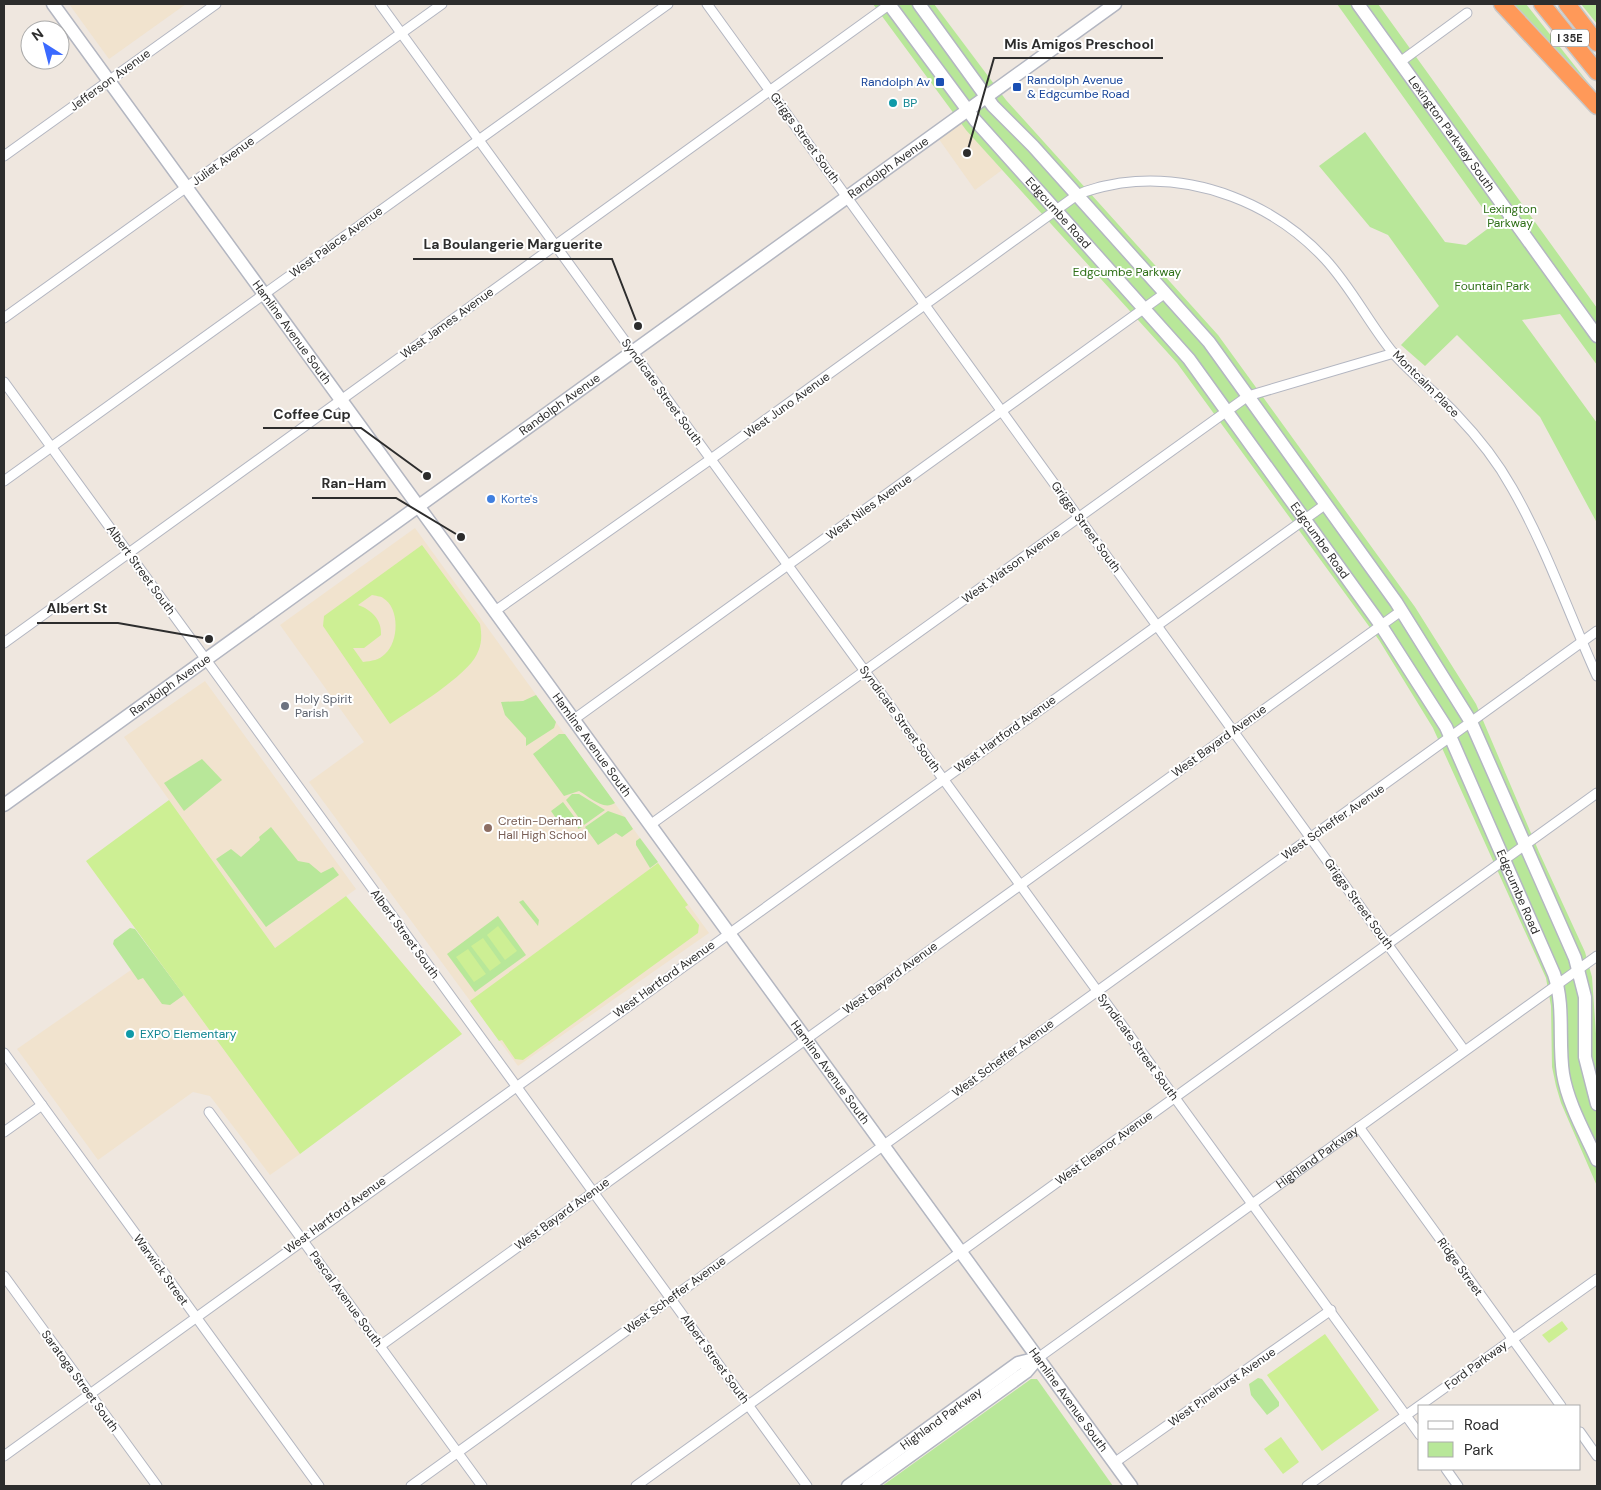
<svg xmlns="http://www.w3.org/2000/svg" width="1601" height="1490" font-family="'DM Sans',sans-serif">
	<rect width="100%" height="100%" fill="#efe7df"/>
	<!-- education -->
	<g fill="#f1e3ce">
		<path d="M69 4H186L109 59Z"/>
		<path d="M958 120 1002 170 975 190 936 135Z"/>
		<path d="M415 528 709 933 518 1066 309 782 364 742 280 625Z"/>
		<path d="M205 681 356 889 275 948 124 737Z"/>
		<path d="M154 954 300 1154 270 1175 210 1096 193 1092 98 1160 17 1049Z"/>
	</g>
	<!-- green -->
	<g fill="#b8e799">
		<path d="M873 4H934L1006 100 1218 335 1415 607 1476 704 1539 852 1585 952 1592 977 1597 1048V1186L1561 1103 1556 1086 1552 1067 1551 1006 1546 978 1433 728 1379 640 1177 363 966 130Z"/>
		<path d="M1337 4H1378L1597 308V365L1560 314 1522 320 1597 423V523L1540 417 1457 335 1425 366 1401 345 1439 306 1388 235 1370 227 1319 166 1365 132 1445 242 1466 245 1494 224Z"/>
		<path d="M1506 4H1526L1597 94V100Z"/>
		<path d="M1581 4H1597V24Z"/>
		<path d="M536 695 556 722 554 728 526 746V738L505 715 501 702 523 701Z"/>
		<path d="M559 734H565L615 803C603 811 590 797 579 791L564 796 533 754Z"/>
		<path d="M202 759 222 780 184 811 164 783Z"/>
		<path d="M572 794H579L605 810 584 825 566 800Z"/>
		<path d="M563 802 582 827 578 829 577 824 570 826 567 824 562 827 551 811Z"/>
		<path d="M608 811 625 817 633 829 622 837 616 833 598 845 585 827Z"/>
		<path d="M271 827 298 861 309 863 321 873 333 867 339 875 266 927 216 859 231 849 241 857 260 840 259 837Z"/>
		<path d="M640 838 658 862 650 868 636 845V841Z"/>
		<path d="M523 900 539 920 538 926 519 902Z"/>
		<path d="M498 916 526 955 475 992 447 954Z"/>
		<path d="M130 928 135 929 184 995 170 1005 162 1004 143 978 138 980 113 944 114 940Z"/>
		<path d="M1258 1378 1262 1379 1279 1402V1406L1267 1415 1251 1395 1249 1384Z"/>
		<path d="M1031 1379H1037L1113 1486H882Z"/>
	</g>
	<!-- pitch -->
	<g fill="#cdef94" fill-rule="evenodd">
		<path d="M422 545 480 624C482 635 482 644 477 654 467 676 412 709 390 724L323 626 324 616ZM372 595C375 596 381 596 383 598 400 608 399 642 385 654 379 660 372 661 363 662L353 648H364L381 635C382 620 372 610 358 605Z"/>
		<path d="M169 800 275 948 346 896 462 1034 300 1154 86 861Z"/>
		<path d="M658 863 688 905 685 907 699 925 698 933 523 1060 515 1059 502 1040 499 1041 470 1001Z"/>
		<path d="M498 926 517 951 505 960 487 935Z"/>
		<path d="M483 938 501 963 490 971 471 946Z"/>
		<path d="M468 949 486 974 474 982 456 957Z"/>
		<path d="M1562 1321 1568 1329 1549 1343 1542 1335Z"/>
		<path d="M1325 1334 1379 1410 1322 1451 1267 1375Z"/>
		<path d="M1281 1437 1299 1462 1283 1474 1264 1449Z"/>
	</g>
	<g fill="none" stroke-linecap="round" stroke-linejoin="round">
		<!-- street casing -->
		<g stroke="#b3b6c1" stroke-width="11">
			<g id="street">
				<path d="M380 4 1420 1435"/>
				<path d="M707 4 1464 1050"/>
				<path d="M1400 62 1467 13"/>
				<path d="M4 156 216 4"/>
				<path d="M4 318 442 4"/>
				<path d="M4 382 807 1486"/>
				<path d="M4 481 668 4"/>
				<path d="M495 611 711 459 1077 195C1092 188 1105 186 1121 183 1197 173 1274 204 1325 259 1352 288 1369 324 1394 354 1413 375 1436 393 1456 414 1477 436 1497 461 1512 488 1546 547 1569 614 1597 676"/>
				<path d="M4 643 890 4"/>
				<path d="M573 720 1164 294"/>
				<path d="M650 825 1248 396 1394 353"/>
				<path d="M4 1053 319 1486"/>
				<path d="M209 1112 482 1486"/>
				<path d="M1359 1127 1561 1406"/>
				<path d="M4 1132 42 1105"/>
				<path d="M4 1276 157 1486"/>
				<path d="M380 1346 1401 611"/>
				<path id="s1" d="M1038 1358 1597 956"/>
				<path d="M1580 1432 1597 1456"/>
				<path d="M4 1456 1326 504"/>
				<path d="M1114 1463 1331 1310"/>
				<path d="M1446 1469 1458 1486"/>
				<path d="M411 1486 1597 631"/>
				<path d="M636 1486 1597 793"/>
				<path d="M1307 1486 1597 1279"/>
			</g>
		</g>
		<!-- secondary casing -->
		<g stroke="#b3b6c1" stroke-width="15">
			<g id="secondary">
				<path id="s2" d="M53 4 1131 1486"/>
				<path id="s3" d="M889 4 975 120 1189 359 1380 624 1446 727 1554 974C1565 1006 1558 1041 1563 1074 1568 1104 1585 1133 1597 1160"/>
				<path d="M919 4 993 106 1033 146 1209 342 1396 602 1471 722 1575 958 1585 997V1057L1597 1104"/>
				<path id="s4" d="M1358 4 1597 336"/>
				<path id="s5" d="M4 805 1115 4"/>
				<path id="s6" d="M848 1486 1018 1363 1038 1358"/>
				<path d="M868 1486 1026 1372 1038 1358"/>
			</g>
		</g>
		<!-- highway casing -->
		<g stroke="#c8c8c8" stroke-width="19">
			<g id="highway">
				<path d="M1502 4 1597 106"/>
				<path d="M1542 4 1597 72"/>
				<path d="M1567 4 1597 43"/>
			</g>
		</g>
		<!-- street -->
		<use href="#street" stroke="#fff" stroke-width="9"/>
		<!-- secondary -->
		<use href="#secondary" stroke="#fff" stroke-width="12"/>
		<!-- highway -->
		<use href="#highway" stroke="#ff9959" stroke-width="16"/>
	</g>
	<!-- markers -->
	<g fill="#1a4fb4" stroke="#fff" stroke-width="2">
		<rect x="935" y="77" width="10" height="10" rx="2.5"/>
		<rect x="1012" y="82" width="10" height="10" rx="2.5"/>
	</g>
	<g fill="#0f9aa8" stroke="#fff" stroke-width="2">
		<circle cx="893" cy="103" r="5"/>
		<circle cx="130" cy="1034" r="5"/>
	</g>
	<circle fill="#3f7fe0" stroke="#fff" stroke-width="2" cx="491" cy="499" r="5"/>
	<circle fill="#6b7280" stroke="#fff" stroke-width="2" cx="285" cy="706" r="5"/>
	<circle fill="#8d6e63" stroke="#fff" stroke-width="2" cx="488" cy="828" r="5"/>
	<g text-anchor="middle" stroke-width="4" stroke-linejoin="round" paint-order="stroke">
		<!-- shield labels -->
		<rect fill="#fff" stroke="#6c6c6c" stroke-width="1" x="1551" y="29.5" width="38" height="17" rx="4"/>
		<g font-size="11" font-weight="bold" fill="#2d2d2d">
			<text x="1570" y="42">I 35E</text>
		</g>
		<!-- street labels -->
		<g font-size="12" fill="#2d2d2d" stroke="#fff">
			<text transform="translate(110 80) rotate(-36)" y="4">Jefferson Avenue</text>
			<text dy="4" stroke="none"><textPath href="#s4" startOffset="160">Lexington Parkway South</textPath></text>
			<text transform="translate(805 138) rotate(54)" y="4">Griggs Street South</text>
			<text transform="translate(223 161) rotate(-36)" y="4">Juliet Avenue</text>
			<text dy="4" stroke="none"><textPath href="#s5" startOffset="1090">Randolph Avenue</textPath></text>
			<text dy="4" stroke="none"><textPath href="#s3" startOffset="269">Edgcumbe Road</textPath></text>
			<text transform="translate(336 242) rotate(-36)" y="4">West Palace Avenue</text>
			<text transform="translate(447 323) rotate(-36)" y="4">West James Avenue</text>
			<text dy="4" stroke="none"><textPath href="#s2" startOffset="406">Hamline Avenue South</textPath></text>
			<text transform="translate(1426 384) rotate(45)" y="4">Montcalm Place</text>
			<text transform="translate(662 392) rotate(54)" y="4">Syndicate Street South</text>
			<text dy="4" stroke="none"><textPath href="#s5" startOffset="685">Randolph Avenue</textPath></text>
			<text transform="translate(787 405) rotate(-36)" y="4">West Juno Avenue</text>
			<text transform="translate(869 507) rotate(-36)" y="4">West Niles Avenue</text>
			<text transform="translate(1086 527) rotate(54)" y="4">Griggs Street South</text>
			<text dy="4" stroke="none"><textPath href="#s3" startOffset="689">Edgcumbe Road</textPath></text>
			<text transform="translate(1011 566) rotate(-36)" y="4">West Watson Avenue</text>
			<text transform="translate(141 570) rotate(54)" y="4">Albert Street South</text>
			<text dy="4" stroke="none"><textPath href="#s5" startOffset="205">Randolph Avenue</textPath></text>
			<text transform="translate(900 719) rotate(54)" y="4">Syndicate Street South</text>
			<text transform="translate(1005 734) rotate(-36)" y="4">West Hartford Avenue</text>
			<text transform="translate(1219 741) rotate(-36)" y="4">West Bayard Avenue</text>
			<text dy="4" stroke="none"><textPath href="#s2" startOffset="916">Hamline Avenue South</textPath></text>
			<text transform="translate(1333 822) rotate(-35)" y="4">West Scheffer Avenue</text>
			<text dy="4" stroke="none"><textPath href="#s3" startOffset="1094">Edgcumbe Road</textPath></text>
			<text transform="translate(1359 904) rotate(54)" y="4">Griggs Street South</text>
			<text transform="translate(405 934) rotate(54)" y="4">Albert Street South</text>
			<text transform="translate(890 978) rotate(-36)" y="4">West Bayard Avenue</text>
			<text transform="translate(664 979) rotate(-36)" y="4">West Hartford Avenue</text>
			<text transform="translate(1138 1047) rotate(54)" y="4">Syndicate Street South</text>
			<text transform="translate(1003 1058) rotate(-36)" y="4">West Scheffer Avenue</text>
			<text dy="4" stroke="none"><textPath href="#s2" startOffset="1321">Hamline Avenue South</textPath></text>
			<text transform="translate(1104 1148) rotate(-36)" y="4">West Eleanor Avenue</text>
			<text dy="4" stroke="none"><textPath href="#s1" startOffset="344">Highland Parkway</textPath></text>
			<text transform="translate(562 1214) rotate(-36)" y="4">West Bayard Avenue</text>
			<text transform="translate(335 1215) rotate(-36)" y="4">West Hartford Avenue</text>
			<text transform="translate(1460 1267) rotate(54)" y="4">Ridge Street</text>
			<text transform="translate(161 1270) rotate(54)" y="4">Warwick Street</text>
			<text transform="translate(675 1295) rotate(-36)" y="4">West Scheffer Avenue</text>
			<text transform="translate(346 1299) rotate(54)" y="4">Pascal Avenue South</text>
			<text transform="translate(715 1359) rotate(54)" y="4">Albert Street South</text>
			<text transform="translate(1476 1365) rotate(-36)" y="4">Ford Parkway</text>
			<text transform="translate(80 1381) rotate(54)" y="4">Saratoga Street South</text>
			<text transform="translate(1222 1387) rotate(-35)" y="4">West Pinehurst Avenue</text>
			<text dy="4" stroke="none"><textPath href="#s2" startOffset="1726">Hamline Avenue South</textPath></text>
			<text dy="4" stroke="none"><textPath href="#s6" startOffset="115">Highland Parkway</textPath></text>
		</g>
		<!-- transit labels -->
		<g font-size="12" fill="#164399" stroke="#fff" text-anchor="start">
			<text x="1027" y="84">Randolph Avenue<tspan x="1027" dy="14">&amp; Edgcumbe Road</tspan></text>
			<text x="930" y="86" text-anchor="end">Randolph Av</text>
		</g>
		<!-- culture labels -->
		<g font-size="12" fill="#0d838f" stroke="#fff" text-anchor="start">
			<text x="903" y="107">BP</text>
			<text x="140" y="1038">EXPO Elementary</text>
		</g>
		<!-- park labels -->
		<g font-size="12" fill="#2e6f17" stroke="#fff">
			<text x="1510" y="213">Lexington<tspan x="1510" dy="14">Parkway</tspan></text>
			<text x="1127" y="276">Edgcumbe Parkway</text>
			<text x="1492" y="290">Fountain Park</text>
		</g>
		<!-- shop labels -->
		<g font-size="12" fill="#366cbe" stroke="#fff" text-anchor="start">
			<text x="501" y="503">Korte's</text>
		</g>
		<!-- worship labels -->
		<g font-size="12" fill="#5b616d" stroke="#fff" text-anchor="start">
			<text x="295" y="703">Holy Spirit<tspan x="295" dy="14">Parish</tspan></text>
		</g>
		<!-- education labels -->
		<g font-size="12" fill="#785e54" stroke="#fff" text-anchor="start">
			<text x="498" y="825">Cretin-Derham<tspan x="498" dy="14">Hall High School</tspan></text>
		</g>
	</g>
	<!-- callouts -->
	<path fill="none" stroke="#2d2d2d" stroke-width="2" d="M967 153L994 58H1163M638 326L612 259H413M427 476L361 428H263M461 537L396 498H312M209 639L118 623H37"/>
	<g fill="#2d2d2d" stroke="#fff" stroke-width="2">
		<circle cx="967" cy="153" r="5"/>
		<circle cx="638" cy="326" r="5"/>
		<circle cx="427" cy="476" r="5"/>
		<circle cx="461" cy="537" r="5"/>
		<circle cx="209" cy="639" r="5"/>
	</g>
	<g font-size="14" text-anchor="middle" font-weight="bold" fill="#2d2d2d" stroke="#fff" stroke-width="4" stroke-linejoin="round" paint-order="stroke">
		<text x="1079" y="49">Mis Amigos Preschool</text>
		<text x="513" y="249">La Boulangerie Marguerite</text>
		<text x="312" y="419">Coffee Cup</text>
		<text x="354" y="488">Ran-Ham</text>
		<text x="77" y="613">Albert St</text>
	</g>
	<!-- border -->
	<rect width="1601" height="1490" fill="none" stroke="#2d2d2d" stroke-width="10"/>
	<!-- legend -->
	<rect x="1418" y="1405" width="162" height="65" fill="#ffffff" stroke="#ababab"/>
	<rect x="1428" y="1421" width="25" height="8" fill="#ffffff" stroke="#ababab"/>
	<text x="1464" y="1430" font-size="15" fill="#2d2d2d">Road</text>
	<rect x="1428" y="1442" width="25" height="15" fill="#b8e799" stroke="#ababab"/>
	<text x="1464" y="1455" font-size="15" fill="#2d2d2d">Park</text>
	<!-- north arrow -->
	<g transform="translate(45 45) rotate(324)"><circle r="24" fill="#ffffff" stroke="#ababab"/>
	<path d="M0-4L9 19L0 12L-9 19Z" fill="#3b6aff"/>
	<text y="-8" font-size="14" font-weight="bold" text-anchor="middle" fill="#2d2d2d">N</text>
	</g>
</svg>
